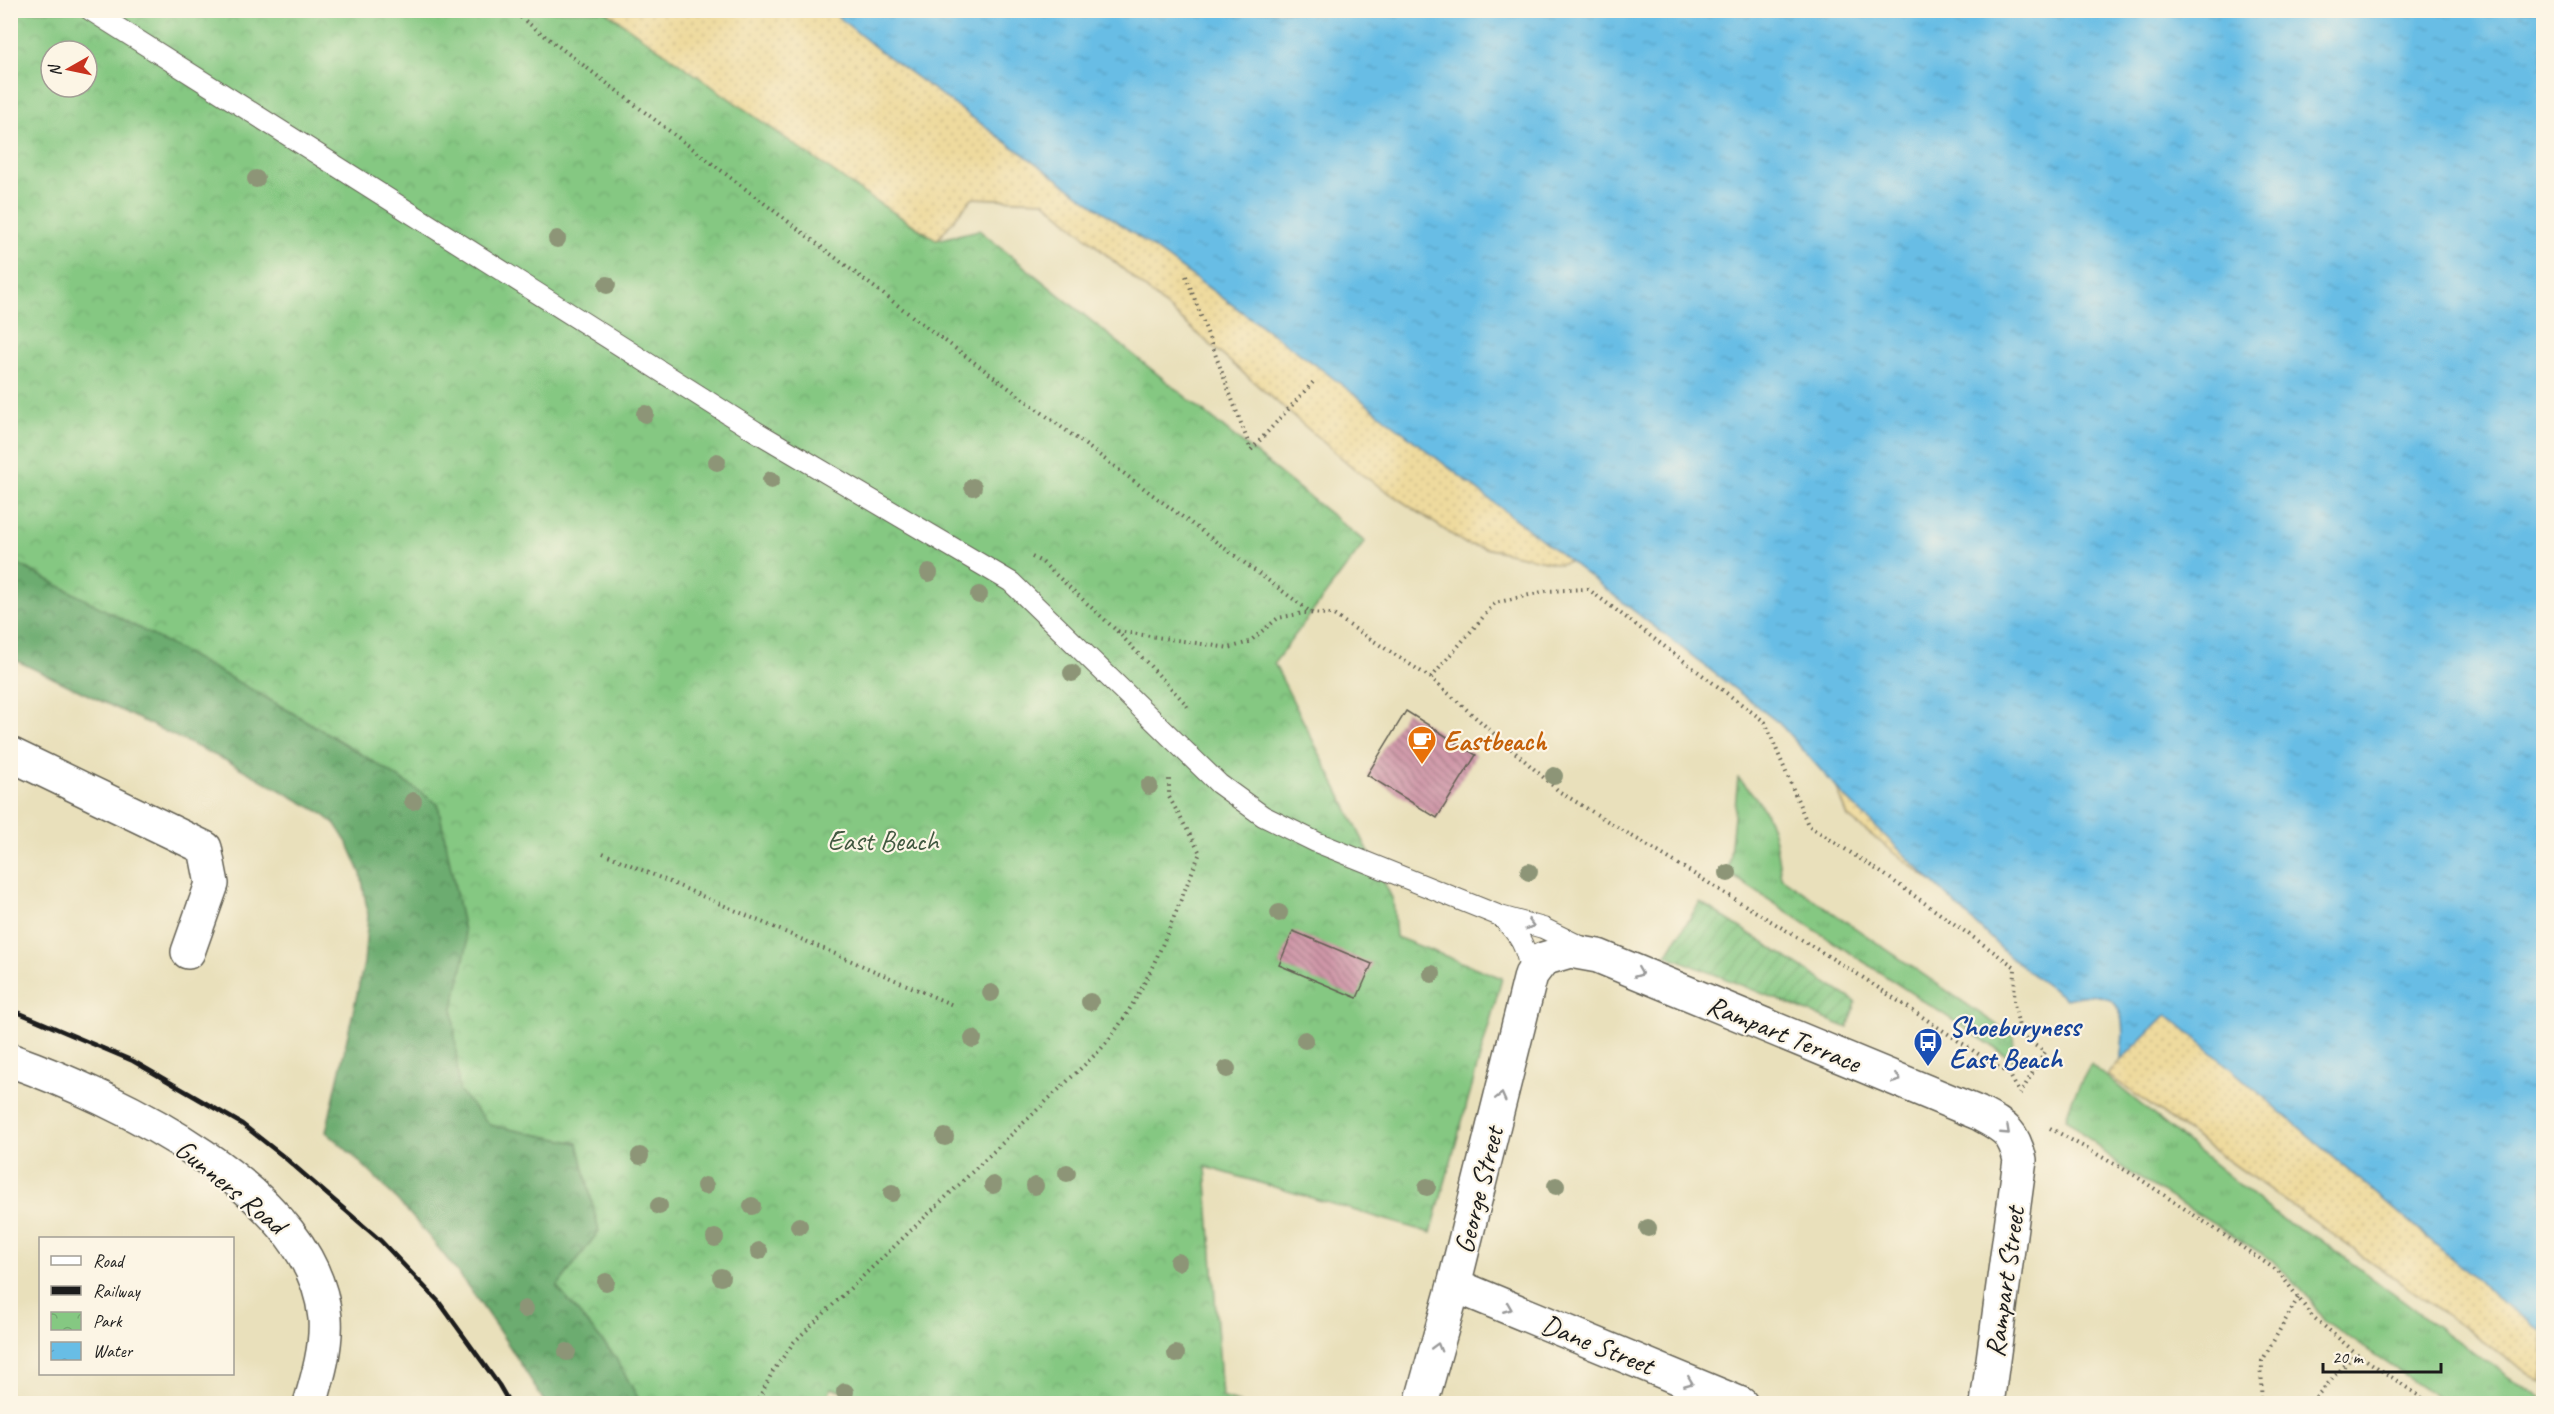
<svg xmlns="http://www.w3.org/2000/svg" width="2554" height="1414" font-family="Caveat,sans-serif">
	<defs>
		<pattern id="grass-tufts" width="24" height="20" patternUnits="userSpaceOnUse" patternTransform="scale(1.5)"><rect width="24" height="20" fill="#85c882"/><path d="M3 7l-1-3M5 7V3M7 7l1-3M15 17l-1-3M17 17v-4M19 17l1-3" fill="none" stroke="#72ab70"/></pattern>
		<pattern id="forest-crowns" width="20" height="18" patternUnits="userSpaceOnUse" patternTransform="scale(1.5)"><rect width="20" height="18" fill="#6cac70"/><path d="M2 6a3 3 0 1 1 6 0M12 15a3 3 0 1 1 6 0" fill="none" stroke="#588b5b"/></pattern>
		<pattern id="sand-dots" width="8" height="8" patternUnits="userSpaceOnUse" patternTransform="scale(1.5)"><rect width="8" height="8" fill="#eeda9e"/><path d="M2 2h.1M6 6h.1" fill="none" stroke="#ccba88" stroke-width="1.8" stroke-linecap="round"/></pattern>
		<pattern id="park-crowns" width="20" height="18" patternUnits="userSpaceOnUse" patternTransform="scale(1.5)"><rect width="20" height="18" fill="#85c882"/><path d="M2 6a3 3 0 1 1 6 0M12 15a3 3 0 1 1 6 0" fill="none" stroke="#72ab70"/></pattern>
		<pattern id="garden-furrows" width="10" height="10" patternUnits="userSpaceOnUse" patternTransform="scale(1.5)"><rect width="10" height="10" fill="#85c882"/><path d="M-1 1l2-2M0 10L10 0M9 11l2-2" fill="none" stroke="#72ab70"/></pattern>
		<pattern id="water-ripples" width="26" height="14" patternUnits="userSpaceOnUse" patternTransform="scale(1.5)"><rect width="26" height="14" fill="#68bde5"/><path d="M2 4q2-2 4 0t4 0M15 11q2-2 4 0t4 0" fill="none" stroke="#5aa2c4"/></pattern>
		<pattern id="building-back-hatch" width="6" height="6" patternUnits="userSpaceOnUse" patternTransform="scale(1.5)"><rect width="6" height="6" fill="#cf97a8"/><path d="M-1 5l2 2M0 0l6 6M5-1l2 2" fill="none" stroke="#a77a88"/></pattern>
	</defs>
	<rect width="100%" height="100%" fill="#fcf5e5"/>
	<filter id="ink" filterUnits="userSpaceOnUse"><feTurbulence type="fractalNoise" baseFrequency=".0167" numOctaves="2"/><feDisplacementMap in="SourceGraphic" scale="12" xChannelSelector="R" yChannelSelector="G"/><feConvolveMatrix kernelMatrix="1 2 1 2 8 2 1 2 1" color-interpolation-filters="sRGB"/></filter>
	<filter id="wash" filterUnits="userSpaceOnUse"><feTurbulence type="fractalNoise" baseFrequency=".008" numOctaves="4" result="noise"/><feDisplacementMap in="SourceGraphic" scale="24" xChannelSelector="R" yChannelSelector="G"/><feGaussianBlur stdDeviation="1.35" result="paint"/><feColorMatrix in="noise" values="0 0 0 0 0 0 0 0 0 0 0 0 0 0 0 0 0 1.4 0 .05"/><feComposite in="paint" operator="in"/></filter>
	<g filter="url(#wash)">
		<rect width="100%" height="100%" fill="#e9e0bb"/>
		<!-- grass -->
		<g fill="url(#grass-tufts)" stroke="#50724f" stroke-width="1.5">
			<path d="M1738 778C1773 811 1774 832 1781 877L2013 1036 2015 1061 1728 873Z"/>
			<path d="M2091 1064 2284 1221 2318 1238 2450 1336 2543 1400V1403H2446L2325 1321 2309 1298 2272 1260 2121 1167 2066 1118 2073 1097Z"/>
		</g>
		<!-- forest -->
		<path fill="url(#forest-crowns)" stroke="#446446" stroke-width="1.5" d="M11 560C155 637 302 711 438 804L467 946 453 1008 490 1125 578 1143 599 1231 557 1287 614 1355 641 1403H545C485 1304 416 1207 326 1132L364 963 368 915 361 874 348 844 335 824 320 812 231 763 11 658Z"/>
		<!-- sand -->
		<path fill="url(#sand-dots)" stroke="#857b5d" stroke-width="1.5" d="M605 11H1055L2543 1026V1384L2108 1075 2150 1024 2090 963 2047 970 1848 817 1801 694 1624 547 1559 564 1466 544 1358 472 1044 201 972 198 937 240 866 195Z"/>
		<!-- park -->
		<path fill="url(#park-crowns)" stroke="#50724f" stroke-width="1.5" fill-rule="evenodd" d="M10 11H605L866 195 936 240 979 230 1365 542 1274 663 1393 900 1396 937 1502 978 1431 1233 1206 1167 1222 1397 1241 1403 884 1404 831 1388 826 1403H641L614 1355 557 1287 599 1231 578 1143 490 1125 459 1091 453 1008 467 946 438 804C302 711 155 637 11 560ZM51 51H87V87H51Z"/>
		<!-- garden -->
		<path fill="url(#garden-furrows)" stroke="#50724f" stroke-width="1.5" d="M1700 902 1856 1002 1848 1028 1666 955Z"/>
		<!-- water -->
		<path fill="url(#water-ripples)" stroke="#426c80" stroke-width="1.5" d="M831 11H2543V1332L2507 1306 2167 1014 2120 1061C2128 1014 2122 984 2066 999L2013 960 1843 795 1780 724 1324 371 880 51Z"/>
		<g id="blocks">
			<!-- building -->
			<g fill="url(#building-back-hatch)">
				<path d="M1406 711 1476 755 1437 818 1367 775Z"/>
				<path d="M1293 931 1372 964 1357 998 1279 965Z"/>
			</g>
		</g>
	</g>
	<g filter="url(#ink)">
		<use href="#blocks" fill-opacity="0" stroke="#646154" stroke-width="1.5"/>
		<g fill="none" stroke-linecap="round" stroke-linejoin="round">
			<!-- service casing -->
			<g stroke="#646154" stroke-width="22">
				<g id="service">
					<path d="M90 10 755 431 1011 582 1219 784 1263 816 1316 842 1500 916"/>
					<path d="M1531 975C1526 946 1521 936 1500 916L1543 928 1584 948"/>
				</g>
			</g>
			<!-- minor casing -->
			<g stroke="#646154" stroke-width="36">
				<g id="minor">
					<path d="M10 754 205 848 212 884 188 952"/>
					<path d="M10 1060C116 1098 314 1191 325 1318 327 1346 318 1377 310 1404"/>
					<path d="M1454 1285 1741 1404"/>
					<path d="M1421 1404 1454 1285 1531 975 1543 959 1570 951 1598 956 1978 1113C2004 1127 2013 1130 2020 1160L1987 1404"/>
				</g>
			</g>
			<!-- path -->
			<g stroke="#646154" stroke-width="4" stroke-dasharray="1.5 4.5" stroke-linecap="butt">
				<path d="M511 10 921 323 1312 613"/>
				<path d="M1186 276 1251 450 1316 379"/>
				<path d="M1032 557 1042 562 1117 631 1229 648 1249 642 1278 618 1304 613 1332 614 1431 678 1560 792 1859 975 2010 1075 2019 1092"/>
				<path d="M1117 631 1186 704 1188 710"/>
				<path d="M1431 678 1495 603 1546 591 1588 589 1765 722 1808 825 1885 875 2015 967 2014 1004 2021 1036 2045 1052 2020 1094"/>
				<path d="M603 853 955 1006"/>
				<path d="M2050 1128 2134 1175 2278 1271 2312 1316 2356 1353 2431 1404"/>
				<path d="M756 1404 773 1371 794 1342 1100 1050C1149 993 1171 921 1200 853L1169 797V779"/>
				<path d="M2261 1404 2262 1361 2298 1298"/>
				<path d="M2293 1404 2313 1400 2356 1353"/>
			</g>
			<!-- service -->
			<use href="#service" stroke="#fff" stroke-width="20"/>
			<!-- minor -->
			<use href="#minor" stroke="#fff" stroke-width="33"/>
			<!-- rail -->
			<path stroke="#1c1c1c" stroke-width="4.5" d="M10 1009 133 1061 242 1124 284 1157 381 1241 439 1302 499 1385 510 1404"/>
		</g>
		<!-- trees -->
		<g fill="#8d9577">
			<circle cx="256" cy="179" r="9"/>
			<circle cx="557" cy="239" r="9"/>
			<circle cx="607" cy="285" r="9"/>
			<circle cx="645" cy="414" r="9"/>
			<circle cx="717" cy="462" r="9"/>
			<circle cx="771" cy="480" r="9"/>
			<circle cx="973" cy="487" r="9"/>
			<circle cx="929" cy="573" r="9"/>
			<circle cx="979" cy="595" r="9"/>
			<circle cx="1072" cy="673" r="9"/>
			<circle cx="1554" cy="776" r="9"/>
			<circle cx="1149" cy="786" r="9"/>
			<circle cx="413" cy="801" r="9"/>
			<circle cx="1529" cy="872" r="9"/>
			<circle cx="1728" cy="873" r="9"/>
			<circle cx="1279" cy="913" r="9"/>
			<circle cx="1432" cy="974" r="9"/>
			<circle cx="991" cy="993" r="9"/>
			<circle cx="1090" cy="1002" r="9"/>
			<circle cx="973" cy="1039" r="9"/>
			<circle cx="1305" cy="1040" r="9"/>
			<circle cx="1227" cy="1069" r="9"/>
			<circle cx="945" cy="1137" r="9"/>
			<circle cx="640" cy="1156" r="9"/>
			<circle cx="1067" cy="1173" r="9"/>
			<circle cx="993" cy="1185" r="9"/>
			<circle cx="705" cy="1186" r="9"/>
			<circle cx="1035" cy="1186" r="9"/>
			<circle cx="1556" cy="1186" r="9"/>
			<circle cx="1427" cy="1187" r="9"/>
			<circle cx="892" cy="1193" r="9"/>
			<circle cx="659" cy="1206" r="9"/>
			<circle cx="752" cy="1206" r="9"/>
			<circle cx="799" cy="1226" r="9"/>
			<circle cx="1648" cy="1228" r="9"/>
			<circle cx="715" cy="1238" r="9"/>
			<circle cx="759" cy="1251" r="9"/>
			<circle cx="1178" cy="1262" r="9"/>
			<circle cx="721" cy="1277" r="9"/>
			<circle cx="606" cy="1282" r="9"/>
			<circle cx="525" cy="1309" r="9"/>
			<circle cx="567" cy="1352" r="9"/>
			<circle cx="1176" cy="1354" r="9"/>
			<circle cx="845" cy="1392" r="9"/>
		</g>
		<!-- one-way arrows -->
		<defs><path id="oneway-chevron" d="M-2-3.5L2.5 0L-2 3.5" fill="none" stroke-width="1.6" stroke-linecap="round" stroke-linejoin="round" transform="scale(1.5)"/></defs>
		<g stroke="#999">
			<use href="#oneway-chevron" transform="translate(1530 925) rotate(16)"/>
			<use href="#oneway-chevron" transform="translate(1639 973) rotate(22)"/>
			<use href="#oneway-chevron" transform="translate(1897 1079) rotate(22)"/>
			<use href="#oneway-chevron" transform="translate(1501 1097) rotate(-76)"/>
			<use href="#oneway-chevron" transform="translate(2006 1131) rotate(43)"/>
			<use href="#oneway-chevron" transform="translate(1508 1308) rotate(22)"/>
			<use href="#oneway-chevron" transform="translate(1437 1347) rotate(-74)"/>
			<use href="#oneway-chevron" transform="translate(1689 1382) rotate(22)"/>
		</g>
	</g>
	<!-- icons -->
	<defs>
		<g id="cafe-pin" transform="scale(1.5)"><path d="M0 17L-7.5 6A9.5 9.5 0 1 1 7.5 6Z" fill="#e8710a" stroke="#fcf5e5"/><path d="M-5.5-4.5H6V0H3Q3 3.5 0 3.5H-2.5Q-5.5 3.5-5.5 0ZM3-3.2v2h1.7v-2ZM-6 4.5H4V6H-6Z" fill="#fff"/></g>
		<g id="bus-pin" transform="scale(1.5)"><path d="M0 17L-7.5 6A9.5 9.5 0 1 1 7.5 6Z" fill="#1a4fb4" stroke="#fcf5e5"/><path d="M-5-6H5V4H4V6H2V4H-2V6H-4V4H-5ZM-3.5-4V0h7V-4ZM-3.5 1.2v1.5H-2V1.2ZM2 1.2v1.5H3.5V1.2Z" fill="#fff"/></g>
	</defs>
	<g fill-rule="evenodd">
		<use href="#cafe-pin" x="1422" y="740"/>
		<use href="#bus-pin" x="1928" y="1042"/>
	</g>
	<g text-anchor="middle" stroke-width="4.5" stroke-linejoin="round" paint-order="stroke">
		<!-- food labels -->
		<g font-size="28" font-weight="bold" fill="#c56008" stroke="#fcf5e5" text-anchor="start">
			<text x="1443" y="750">Eastbeach</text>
		</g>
		<!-- park labels -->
		<g font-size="28" fill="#415840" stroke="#fcf5e5">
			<text x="883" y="850">East Beach</text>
		</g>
		<!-- transit labels -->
		<g font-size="28" font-weight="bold" fill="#164399" stroke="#fcf5e5" text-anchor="start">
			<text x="1949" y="1036">Shoeburyness<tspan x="1949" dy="32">East Beach</tspan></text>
		</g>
		<!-- street labels -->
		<g font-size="28" fill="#1c1c1c" stroke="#fcf5e5">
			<text transform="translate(1784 1033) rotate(22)" y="10">Rampart Terrace</text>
			<text transform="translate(231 1186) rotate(39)" y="10">Gunners Road</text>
			<text transform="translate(1478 1190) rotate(-76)" y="10">George Street</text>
			<text transform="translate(2004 1282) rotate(-82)" y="10">Rampart Street</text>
			<text transform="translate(1598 1344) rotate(22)" y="10">Dane Street</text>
		</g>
	</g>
	<!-- margin -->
	<rect width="2554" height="1414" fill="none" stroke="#fcf5e5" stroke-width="36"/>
	<!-- legend -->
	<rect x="39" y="1237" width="195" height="138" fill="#fcf5e5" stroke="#a29e95" stroke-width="1.5"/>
	<rect x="51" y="1256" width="30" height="9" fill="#ffffff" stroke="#a29e95" stroke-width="1.5"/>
	<text x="93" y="1267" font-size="18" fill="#1c1c1c">Road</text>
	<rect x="51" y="1286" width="30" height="9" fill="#1c1c1c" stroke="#a29e95" stroke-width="1.5"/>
	<text x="93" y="1297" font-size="18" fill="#1c1c1c">Railway</text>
	<rect x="51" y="1312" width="30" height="18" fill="url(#park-crowns)" stroke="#a29e95" stroke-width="1.5"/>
	<text x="93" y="1327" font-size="18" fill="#1c1c1c">Park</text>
	<rect x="51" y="1342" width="30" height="18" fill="url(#water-ripples)" stroke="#a29e95" stroke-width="1.5"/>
	<text x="93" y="1357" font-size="18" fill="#1c1c1c">Water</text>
	<!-- north arrow -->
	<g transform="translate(69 69) rotate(261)"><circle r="28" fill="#fcf5e5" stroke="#a29e95" stroke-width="1.5"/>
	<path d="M0-4.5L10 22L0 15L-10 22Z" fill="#c8321e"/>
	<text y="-9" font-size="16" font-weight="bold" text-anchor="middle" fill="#1c1c1c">N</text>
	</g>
	<!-- scale -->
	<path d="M2323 1363v9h118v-9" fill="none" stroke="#1c1c1c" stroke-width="3"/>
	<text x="2332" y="1363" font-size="18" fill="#1c1c1c" stroke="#fcf5e5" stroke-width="4.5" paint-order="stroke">20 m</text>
</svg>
